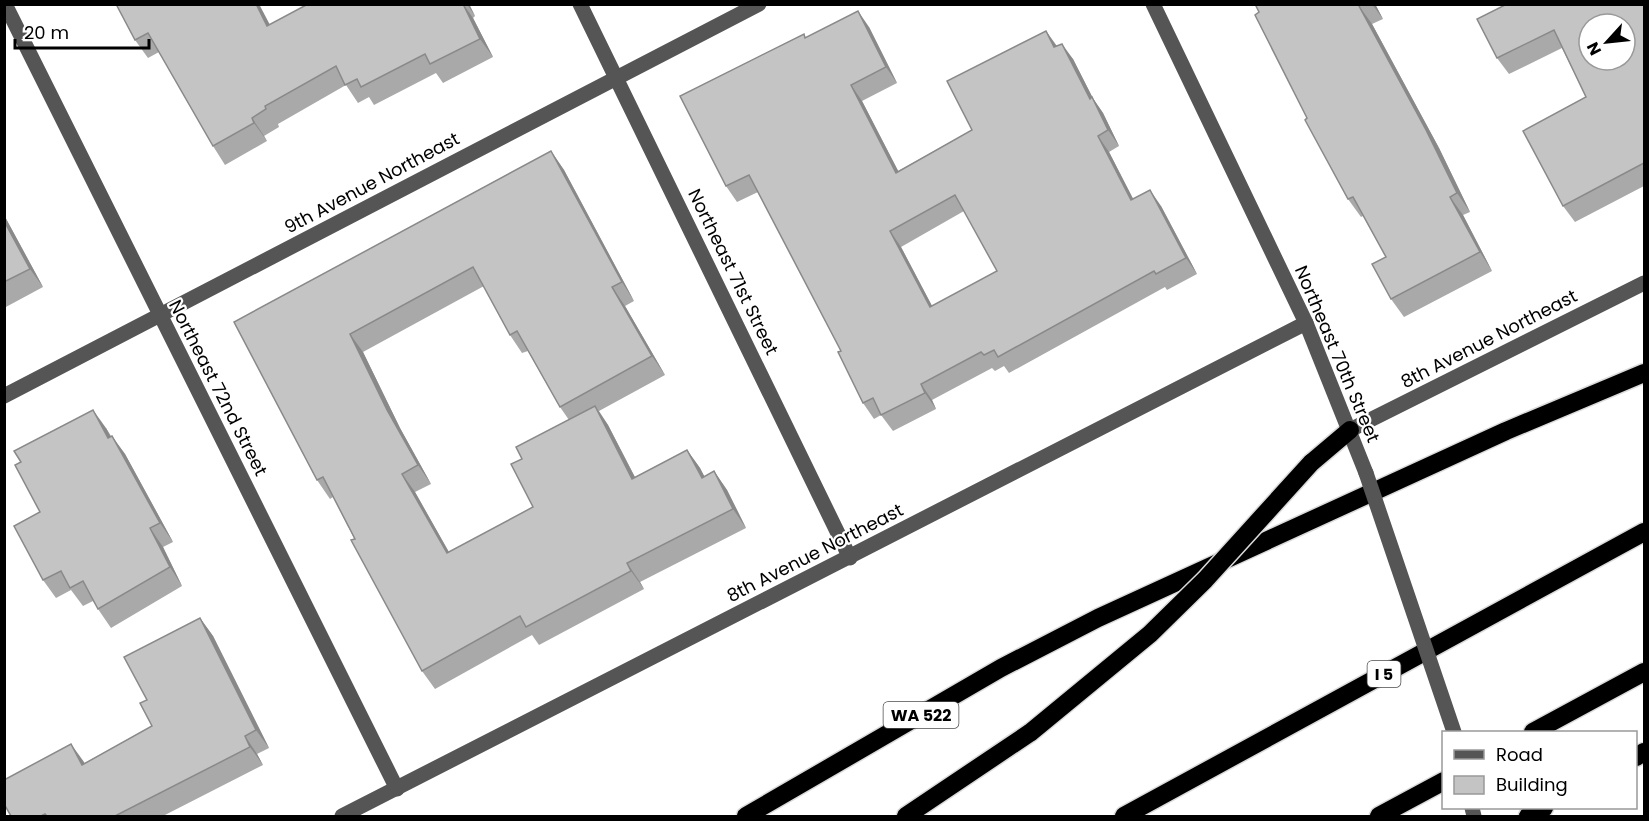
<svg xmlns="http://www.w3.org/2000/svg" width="1649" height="821" font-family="Poppins,sans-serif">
	<rect width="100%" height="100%" fill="#fff"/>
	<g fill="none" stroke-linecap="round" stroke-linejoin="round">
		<!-- highway casing -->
		<g stroke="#dbdbdb" stroke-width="21">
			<g id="highway">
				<path d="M1311 463 1350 430"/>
				<path d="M1533 732 1644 672"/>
				<path d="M1636 757 1644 752"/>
				<path d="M746 816 1001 668 1098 618 1506 431 1644 373"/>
				<path d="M906 816 1031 732"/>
				<path d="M1124 816 1644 532"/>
				<path d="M1379 816 1444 781"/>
				<path d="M1528 816 1544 808"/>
			</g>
		</g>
		<!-- minor -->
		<g stroke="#555" stroke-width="15">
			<path d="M5 4 397 789"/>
			<path d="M580 4 850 558"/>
			<path d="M1153 4 1306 323 1366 473"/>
			<path d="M4 396 759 4"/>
			<path d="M1350 430 1644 283"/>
			<path d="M1472 808 1474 816"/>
			<path d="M342 816 1306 323"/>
		</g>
		<!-- highway -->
		<use href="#highway" stroke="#000" stroke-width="18"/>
		<!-- highway-bridge casing -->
		<g stroke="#dbdbdb" stroke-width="21" stroke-linecap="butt">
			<path id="highway-bridge" d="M1031 732 1150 634 1205 580 1311 463"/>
		</g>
		<!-- minor-bridge -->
		<path stroke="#555" stroke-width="15" d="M1366 473 1454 732"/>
		<!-- highway-bridge -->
		<use href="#highway-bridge" stroke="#000" stroke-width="18"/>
	</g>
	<!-- wall -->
	<g fill="#a9a9a9" fill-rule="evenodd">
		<path d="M116 4 270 25 308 4H469L475 16 473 18 493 57 443 83 436 73 374 105 369 97 358 103 346 85 278 124 279 127 264 136 267 141 225 165 213 146 159 52 148 58 135 40Z"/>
		<path d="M1255 4H1375L1383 19 1372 24 1439 148 1470 212 1463 215 1492 271 1404 317 1391 299 1386 257 1363 216 1361 217 1348 199 1307 118Z"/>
		<path d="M1507 4H1644V186L1575 222 1563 206 1586 97 1562 48 1509 74 1497 58Z"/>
		<path d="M869 27 897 83 862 101 898 171 972 130 1046 31 1057 46 1073 59 1092 97 1103 113 1119 146 1109 152 1133 199 1161 206 1197 274 1167 290 1165 287 1009 373 1004 366 995 371 992 368 932 400 936 409 893 431 881 415 874 419 863 403 841 351 758 192 737 202 726 186 806 37ZM964 211 997 271 932 306 901 247Z"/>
		<path d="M551 151 564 170 634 301 625 306 665 375 599 411 608 425 635 477 687 450 700 468 704 477 714 471 727 490 746 528 640 582 644 589 539 645 532 635 435 689 422 671 333 497 330 499 317 480 234 322ZM484 286 510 335 522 353 528 351 560 407 569 420 522 459 533 507 449 552 415 492 431 484 400 428 363 352Z"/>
		<path d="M4 215 43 287 4 308Z"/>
		<path d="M106 428 111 436 125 454 173 542 163 547 182 586 111 628 98 609 93 601 83 606 71 590 56 598 43 580 40 512Z"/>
		<path d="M200 618 213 636 269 748 257 754 263 765 163 816H11L85 763 152 726 147 700Z"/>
	</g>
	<!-- shaded-wall -->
	<g fill="#898989">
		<path d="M256 4H259L280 44 267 26Z"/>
		<path d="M463 4 473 18 493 57 480 39Z"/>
		<path d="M467 4H469L475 16Z"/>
		<path d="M1372 4H1375L1383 19Z"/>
		<path d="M1359 6 1372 24 1439 148 1470 212 1457 193Z"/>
		<path d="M858 11 869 27 897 83 886 67Z"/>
		<path d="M1046 31 1057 47H1054Z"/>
		<path d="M1062 44 1073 59 1099 110 1092 97 1103 113 1119 146 1108 130 1090 99Z"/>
		<path d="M851 85 862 101 907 188 896 173Z"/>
		<path d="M252 118 264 136 267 141 254 123Z"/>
		<path d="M1098 136 1109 152 1142 216 1131 200Z"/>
		<path d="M551 151 564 170 634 301 622 282Z"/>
		<path d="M1150 190 1161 206 1197 274 1186 258Z"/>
		<path d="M1450 197 1463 215 1492 271 1480 252Z"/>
		<path d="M4 215 43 287 30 269 4 221Z"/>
		<path d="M890 231 901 247 941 323 930 307Z"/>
		<path d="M612 287 625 306 665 375 652 356Z"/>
		<path d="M350 334 363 352 400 428 431 484 418 465 387 410Z"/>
		<path d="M921 384 932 400 936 409 925 393Z"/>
		<path d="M595 406 608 425 645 497 632 479Z"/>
		<path d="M93 410 106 428 121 456 108 438Z"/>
		<path d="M112 436 125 454 173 542 160 523Z"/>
		<path d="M687 450 700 468 715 496 702 478Z"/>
		<path d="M714 471 727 490 746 528 733 509Z"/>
		<path d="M402 474 415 492 460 572 447 553Z"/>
		<path d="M150 528 163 547 182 586 170 567Z"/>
		<path d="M627 563 640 582 644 589 631 571Z"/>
		<path d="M200 618 213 636 269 748 256 730Z"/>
		<path d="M245 736 257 754 263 765 250 747Z"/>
		<path d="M71 744 84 762 95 782 82 765Z"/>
	</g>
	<!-- building -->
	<g fill="#c4c4c4" stroke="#898989" stroke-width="1.5" fill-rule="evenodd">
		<path d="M116 4H256L267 26 308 4H463L480 39 430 64 425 54 361 87 357 79 345 85 336 66 265 106 266 109 252 118 254 123 213 146 148 33 135 40Z"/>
		<path d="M1255 4H1362L1359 6 1426 130 1457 193 1450 197 1480 252 1391 299 1372 264 1386 257 1353 197 1348 199 1305 120 1307 118 1255 15 1259 12Z"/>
		<path d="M1507 4H1644V163L1563 206 1523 131 1586 97 1554 30 1497 58 1477 19ZM1589 24H1625V60H1589Z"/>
		<path d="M858 11 886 67 851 85 896 173 972 130 947 81 1046 31 1054 47 1062 44 1090 99 1092 97 1108 130 1098 136 1131 200 1150 190 1186 258 1156 274 1154 271 998 357 994 350 984 355 981 352 921 384 925 393 881 415 873 398 863 403 838 352 841 351 749 175 726 186 680 96 804 34 805 38ZM955 195 997 271 930 307 890 231Z"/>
		<path d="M551 151 622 282 612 287 652 356 560 407 517 331 510 335 473 267 350 334 387 410 418 465 402 474 447 553 533 507 511 464 522 459 516 447 595 406 632 479 687 450 702 478 714 471 733 509 627 563 631 571 526 627 520 616 422 671 351 540 355 539 323 477 317 480 234 322Z"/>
		<path d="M4 221 30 269 4 282Z"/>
		<path d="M93 410 108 438 112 436 160 523 150 528 170 567 98 609 83 581 70 588 61 571 43 580 14 526 40 512 15 465 21 462 14 451Z"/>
		<path d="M200 618 256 730 245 736 250 747 115 816H47L45 814 41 816H11L4 804V780L71 744 82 765 152 726 140 703 147 700 124 657Z"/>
	</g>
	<g text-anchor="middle" stroke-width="4.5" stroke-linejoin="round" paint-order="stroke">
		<!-- shield labels -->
		<g fill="#fff" stroke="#4c4c4c" stroke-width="1.5">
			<rect x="1367.5" y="661" width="33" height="26" rx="4.5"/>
			<rect x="883.5" y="702" width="75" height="26" rx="4.5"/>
		</g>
		<g font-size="16" font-weight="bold" fill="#000">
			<text x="1384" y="680">I 5</text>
			<text x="921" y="721">WA 522</text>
		</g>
		<!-- street labels -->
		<g font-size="18" fill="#000" stroke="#fff">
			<text transform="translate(372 183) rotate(-28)" y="6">9th Avenue Northeast</text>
			<text transform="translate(733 272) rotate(64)" y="6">Northeast 71st Street</text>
			<text transform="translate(1489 339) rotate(-27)" y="6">8th Avenue Northeast</text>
			<text transform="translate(1337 354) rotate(67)" y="6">Northeast 70th Street</text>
			<text transform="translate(218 388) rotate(63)" y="6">Northeast 72nd Street</text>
			<text transform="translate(815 553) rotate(-27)" y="6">8th Avenue Northeast</text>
		</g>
	</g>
	<!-- border -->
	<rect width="1649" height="821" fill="none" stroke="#000000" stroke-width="12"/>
	<!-- legend -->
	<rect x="1442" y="731" width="195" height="78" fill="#ffffff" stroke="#999999" stroke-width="1.5"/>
	<rect x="1454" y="750" width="30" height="9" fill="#555555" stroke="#999999" stroke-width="1.5"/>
	<text x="1496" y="761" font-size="18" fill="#000000">Road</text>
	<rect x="1454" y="776" width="30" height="18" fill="#c4c4c4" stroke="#999999" stroke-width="1.5"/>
	<text x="1496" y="791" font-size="18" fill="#000000">Building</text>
	<!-- north arrow -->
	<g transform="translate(1607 42) rotate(243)"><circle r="28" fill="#ffffff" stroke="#999999" stroke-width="1.5"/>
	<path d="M0-4.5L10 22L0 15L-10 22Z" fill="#000000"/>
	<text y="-9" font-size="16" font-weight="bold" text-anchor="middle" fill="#000000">N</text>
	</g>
	<!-- scale -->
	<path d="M15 39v9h134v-9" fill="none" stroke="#000000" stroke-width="3"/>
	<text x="24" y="39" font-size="18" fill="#000000" stroke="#ffffff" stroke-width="4.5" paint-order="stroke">20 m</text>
</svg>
